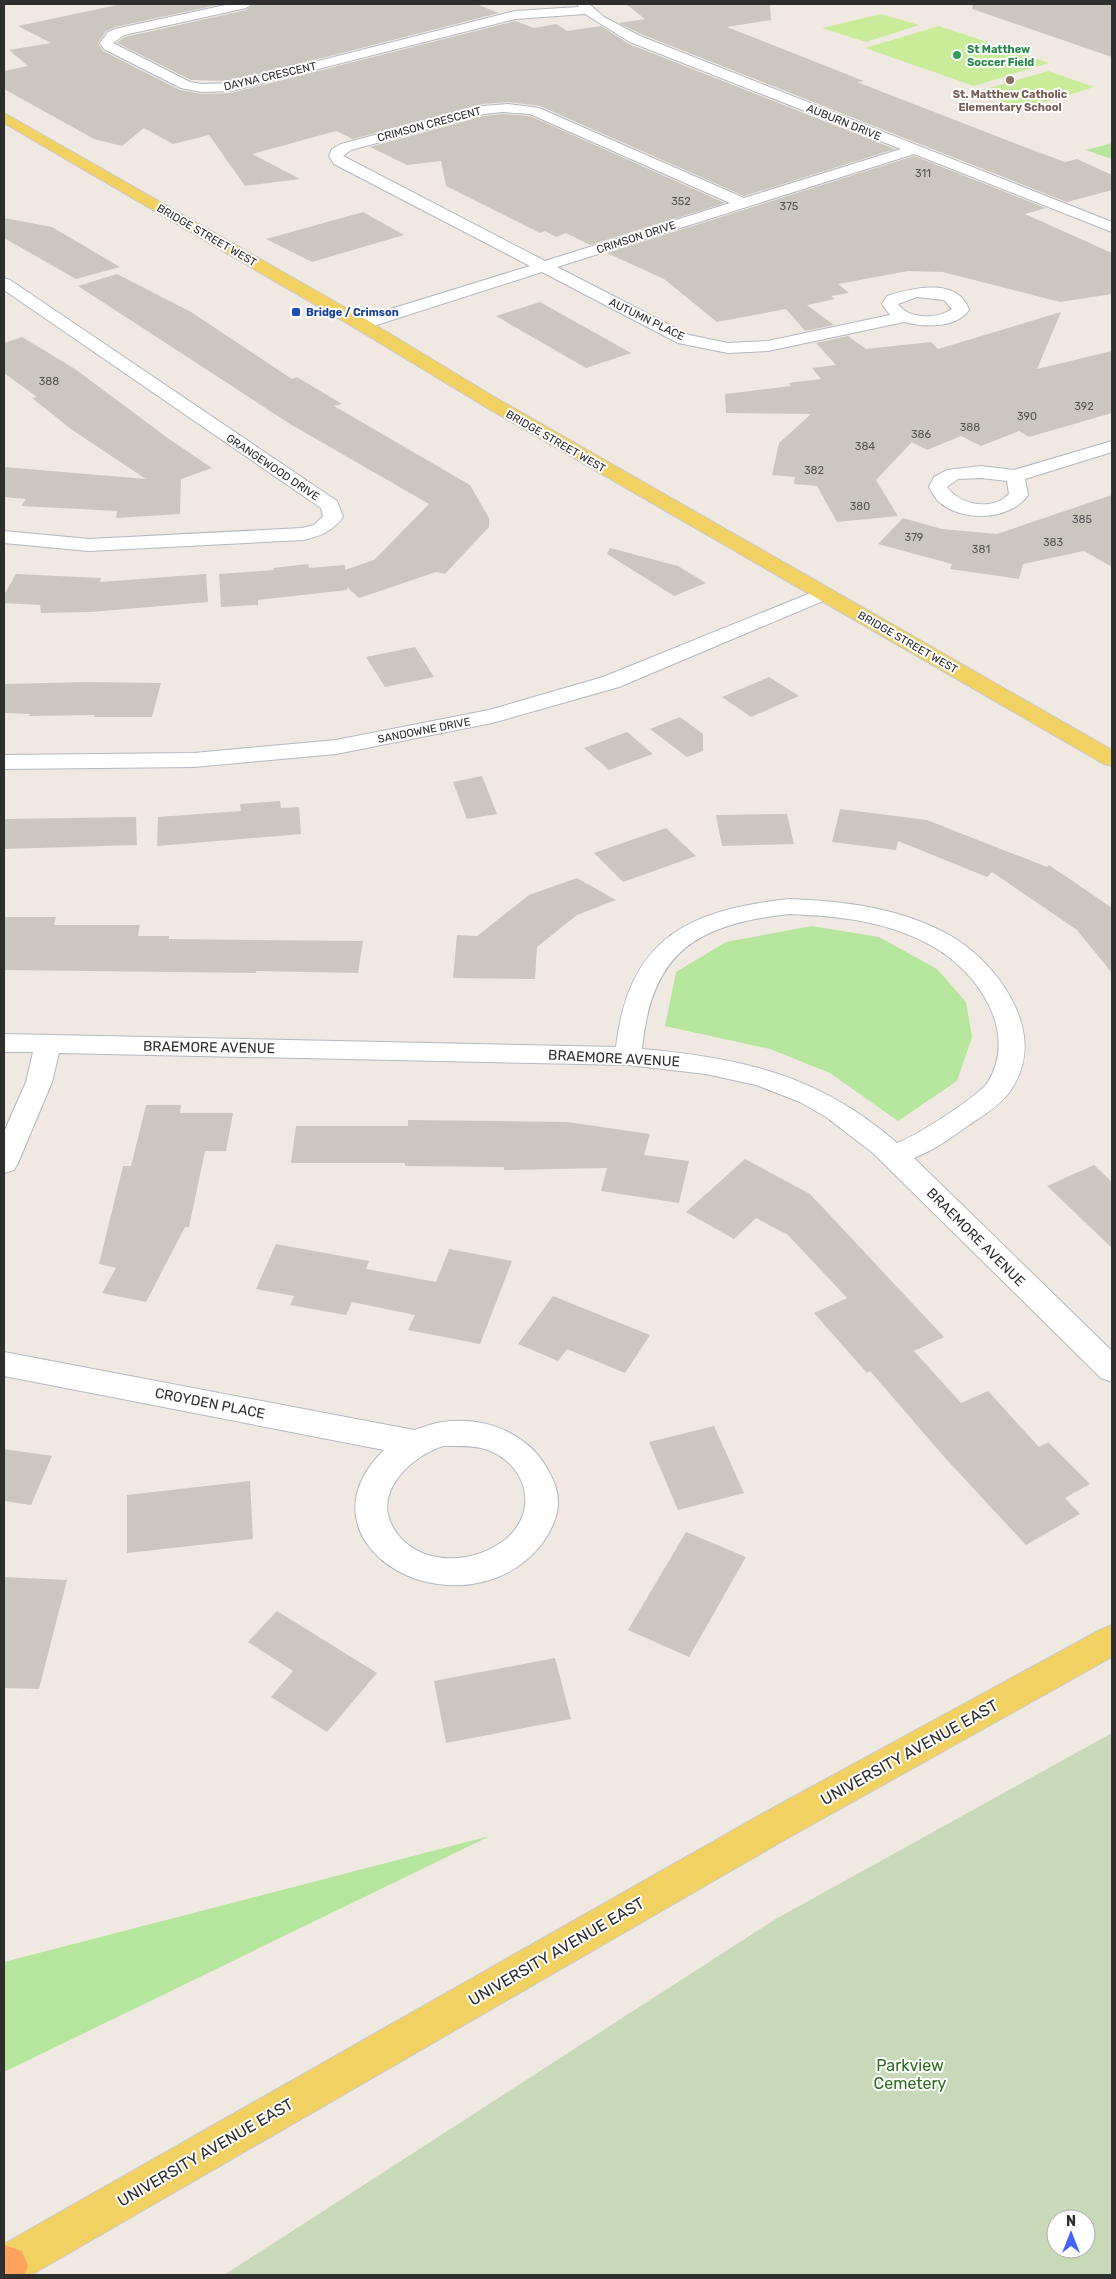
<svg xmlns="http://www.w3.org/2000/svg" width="1116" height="2279" font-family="Rubik,sans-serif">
	<rect width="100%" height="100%" fill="#efe9e1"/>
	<!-- green -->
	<g fill="#b6e59e">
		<path d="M1112 143V159L1086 150Z"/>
		<path d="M812 926 879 937 937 969 966 1002 972 1037 957 1081 898 1121 830 1073 770 1049 665 1026 676 972 726 942Z"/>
		<path d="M490 1836 4 2072V1962Z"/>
	</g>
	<!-- cemetery -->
	<path fill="#c8d9b8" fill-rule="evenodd" d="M1112 1733V2275H224L774 1920ZM1056 2219H1086V2249H1056Z"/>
	<!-- pitch -->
	<g fill="#c9ec9a">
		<path d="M881 14 919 25 866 42 822 28Z"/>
		<path d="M939 26 1049 63 974 86 865 48Z"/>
		<path d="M1048 71 1094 87 1023 109 976 92Z"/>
	</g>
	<!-- building -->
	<g fill="#cbc7bf">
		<path d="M122 4H222L115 27 106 31 98 43 103 51 180 90 202 94 231 93 515 21 534 28 556 24 567 31 601 26 629 44 895 149 744 196 540 106 508 102 483 104 353 139 336 131 252 154 300 179 245 186 209 135 173 144 144 128 122 146 94 139 4 89V71L28 66 9 50 51 43 18 26Z"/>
		<path d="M254 4H476L499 13 231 81 191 80 117 43 125 37 246 10Z"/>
		<path d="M626 4H770L771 20 727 27 864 81 857 82 1019 145 1065 162 1077 159 1112 175V190L1067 202 641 34 619 23 645 19Z"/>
		<path d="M973 4H1112V57L972 9Z"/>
		<path d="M502 114 530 116 725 203 590 245 566 233 556 237 545 231 540 233 446 186 441 161 407 165 370 147 484 116Z"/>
		<path d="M914 156 1046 208 1025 214 1112 253V294L1060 302 943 272 908 271 838 284 849 293 831 296 835 299 807 305 834 325 805 331 786 309 717 322 664 279 607 253Z"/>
		<path d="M363 212 404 235 312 262 266 239Z"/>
		<path d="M4 218 52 227 120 267 76 279 4 238Z"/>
		<path d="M117 274 191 312 292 379 297 377 342 404 334 406 470 485 489 518V527L445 574 436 572 359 598 347 587V590L258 600V605L221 607 219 574 274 570 273 568 308 564 309 568 345 565V570L374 560 429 504 290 424 78 286Z"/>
		<path d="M540 302 631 353 586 368 496 316Z"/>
		<path d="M1061 312 1037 369 1112 351V413L1029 437 1019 431 981 446 961 436 927 450 912 442 876 480 898 516 837 522 817 486 794 484 795 477 772 475 779 443 811 414 726 413 725 394 791 386 788 383 821 379 812 368 836 365 816 343 848 336 866 349 931 342 938 349Z"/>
		<path d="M22 337 75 369 169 439 212 468 181 479 180 514 116 518 117 511 21 506 26 499 4 497V467L146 479 71 429 32 398 37 397 4 373V343Z"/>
		<path d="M1112 495V567L1084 551 1023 564 1019 579 950 569 952 564 878 544 903 518 942 529 997 534Z"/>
		<path d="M610 548 678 566 706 583 674 596 607 554Z"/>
		<path d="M16 574 101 578 100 582 206 574 208 602 91 612 41 613 40 605 4 603V595Z"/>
		<path d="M415 647 434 677 385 687 366 657Z"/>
		<path d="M769 677 799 696 751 717 722 697Z"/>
		<path d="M87 682 161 683 152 717H94L95 715 29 716 30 714 4 713V684Z"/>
		<path d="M680 717 703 734V751L687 757 650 729Z"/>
		<path d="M627 732 653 754 609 770 584 748Z"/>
		<path d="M482 776 497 814 467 819 453 782Z"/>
		<path d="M280 801 281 808 299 807 301 834 157 846 158 817 241 811 240 804Z"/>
		<path d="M840 809 927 820 1047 867 1049 865 1112 908V973L1077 930 992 872 987 877 898 841 896 850 832 842Z"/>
		<path d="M787 814 794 844 722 846 716 815Z"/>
		<path d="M136 817 137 845 4 849V819Z"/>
		<path d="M666 828 696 856 623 882 594 853Z"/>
		<path d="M577 878 616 900 577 915 537 947 535 979 453 978 457 935 477 936 529 895Z"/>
		<path d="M4 917H56L54 925H140L138 936H169V939L363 941 358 973 256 971V973L4 970Z"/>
		<path d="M146 1105H181L180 1113H233L226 1151H205L189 1227H185L146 1302 102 1293 116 1268 99 1264 123 1166H131Z"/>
		<path d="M408 1120 567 1122 650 1134 644 1155 689 1161 679 1203 601 1191 607 1168 504 1170V1167L405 1166V1163H291L296 1126H408Z"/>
		<path d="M745 1159 810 1194 944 1337 914 1351 961 1403 988 1391 1039 1447 1048 1442 1090 1484 1065 1498 1080 1514 1026 1545 947 1460 870 1371 867 1373 814 1313 847 1298 788 1235 756 1218 734 1239 686 1212Z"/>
		<path d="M1094 1165 1112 1182V1248L1047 1186Z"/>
		<path d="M276 1244 369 1261 366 1269 436 1282 449 1249 512 1261 480 1344 408 1330 415 1315 352 1302 346 1315 290 1305 294 1296 256 1289Z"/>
		<path d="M553 1296 650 1335 625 1373 567 1349 558 1361 518 1344Z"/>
		<path d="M714 1426 744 1493 678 1510 649 1442Z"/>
		<path d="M4 1449 52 1456 31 1505 4 1501Z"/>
		<path d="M250 1481 253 1539 127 1553V1495Z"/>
		<path d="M686 1532 746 1557 689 1657 628 1630Z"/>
		<path d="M4 1577 67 1580 39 1689 4 1688Z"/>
		<path d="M277 1611 377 1673 327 1732 271 1697 293 1671 248 1642Z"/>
		<path d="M555 1658 571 1719 446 1743 434 1681Z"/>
	</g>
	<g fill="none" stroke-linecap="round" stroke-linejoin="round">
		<!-- minor casing -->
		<g stroke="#b4b7c1" stroke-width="2">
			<g id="minor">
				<path d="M230 4H252L246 8 124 35 113 43 190 82 202 84 231 83 515 11 579 7 577 4H589L604 17 640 36 1112 222V232L914 154 557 267 689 335 728 343 768 341 890 315 882 304 887 296C912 288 958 277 969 310 956 329 923 327 904 322L768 351 728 353 678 343 542 272 367 328H355L353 324 355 320 530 266 334 164 329 156 332 149 341 144 483 106 508 104 539 108 744 198 901 149 630 42 585 14 515 19 231 91 202 92 181 88 104 49 100 43 108 32 115 29ZM502 112 530 114 730 203 545 261 343 156 351 150 484 114ZM917 297 944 300 952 309C938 319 909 320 898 304Z"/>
				<path d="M4 278 10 280 337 501 343 517C332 532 320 536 303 540L89 551 4 543V531L89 539 302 528 314 525 323 516 321 508 4 290Z"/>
				<path d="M1112 441V452L1025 479 1028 495C1010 521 960 523 937 500 934 496 931 491 929 487L934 477 947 470 981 466 1014 470ZM981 478 1007 481 1009 494C993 511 961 506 947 487L958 479Z"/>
				<path d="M823 588 830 590 833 594 830 598 619 687 492 723 336 754 194 767 4 769V755L194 753 336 740 489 710 603 677Z"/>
				<path d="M789 899C844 901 902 908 951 936 973 949 991 967 1005 988 1027 1023 1034 1059 1008 1094 998 1107 982 1116 969 1125 951 1138 934 1150 914 1158L1112 1351V1382L1101 1378 873 1153 826 1117 800 1102 756 1085 706 1074 628 1065 59 1053 52 1082 18 1163 14 1170 4 1173V1132L26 1082 33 1052H4V1034L616 1047C629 938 688 910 789 899ZM789 914C839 916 888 921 932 946 977 971 1019 1031 988 1082 979 1096 915 1137 897 1143 820 1075 742 1058 642 1049 652 950 697 925 789 914Z"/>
				<path d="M4 1352 414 1430C424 1427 434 1423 443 1422 486 1416 530 1434 549 1472 556 1484 560 1498 557 1512 551 1538 532 1559 509 1572 419 1619 300 1532 384 1450L4 1376ZM443 1446C457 1446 475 1445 488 1450 527 1465 539 1510 507 1538 476 1565 418 1568 394 1529 371 1492 412 1456 443 1446Z"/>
			</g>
		</g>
		<!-- major casing -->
		<g stroke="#c9c9c9" stroke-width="2">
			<g id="major">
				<path d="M4 113 367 320 496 398 1112 750V766L1104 764 484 406 355 328 4 123Z"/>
				<path d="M1112 1625V1657L786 1839 31 2275H4V2244L760 1815 1100 1630Z"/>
			</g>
		</g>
		<!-- highway casing -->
		<g stroke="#c9c9c9" stroke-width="2">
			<path id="highway" d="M4 2245 22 2251 28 2266 24 2275H4Z"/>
		</g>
		<!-- minor -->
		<use href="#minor" fill="#fff" fill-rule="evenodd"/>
		<!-- major -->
		<use href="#major" fill="#f2d163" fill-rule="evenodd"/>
		<!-- highway -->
		<use href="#highway" fill="#ffa35c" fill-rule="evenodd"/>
	</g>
	<!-- markers -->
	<circle fill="#2e9e5b" stroke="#fff" stroke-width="2" cx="957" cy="55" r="5"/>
	<circle fill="#8d6e63" stroke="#fff" stroke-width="2" cx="1010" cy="80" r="5"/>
	<rect fill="#1a4fb4" stroke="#fff" stroke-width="2" x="291" y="307" width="10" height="10" rx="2.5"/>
	<g text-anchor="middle" stroke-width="4" stroke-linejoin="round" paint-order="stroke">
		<!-- far-leisure labels -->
		<g font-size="11" font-weight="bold" fill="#27864d" stroke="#fff" text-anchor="start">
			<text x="967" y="53">St Matthew<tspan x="967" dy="13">Soccer Field</tspan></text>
		</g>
		<!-- far-street labels -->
		<g font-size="11" fill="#2e2e2e" stroke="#fff">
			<text transform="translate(270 76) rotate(-13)" y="4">DAYNA CRESCENT</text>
			<text transform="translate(844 122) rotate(22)" y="4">AUBURN DRIVE</text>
			<text transform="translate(429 124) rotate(-15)" y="4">CRIMSON CRESCENT</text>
			<text transform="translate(207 235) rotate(30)" y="4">BRIDGE STREET WEST</text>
			<text transform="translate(636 237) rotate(-18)" y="4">CRIMSON DRIVE</text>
			<text transform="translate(647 319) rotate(26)" y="4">AUTUMN PLACE</text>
			<text transform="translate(556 441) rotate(30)" y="4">BRIDGE STREET WEST</text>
			<text transform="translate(273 467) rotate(34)" y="4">GRANGEWOOD DRIVE</text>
			<text transform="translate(908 642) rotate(30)" y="4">BRIDGE STREET WEST</text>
			<text transform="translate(424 730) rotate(-11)" y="4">SANDOWNE DRIVE</text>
		</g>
		<!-- far-education labels -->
		<g font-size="11" font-weight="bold" fill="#785e54" stroke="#fff">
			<text x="1010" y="98">St. Matthew Catholic<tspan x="1010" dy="13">Elementary School</tspan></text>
		</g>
		<!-- number labels -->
		<g font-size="11" fill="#555452">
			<text x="923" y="177">311</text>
			<text x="681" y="205">352</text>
			<text x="789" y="210">375</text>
			<text x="49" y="385">388</text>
			<text x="1084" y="410">392</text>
			<text x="1027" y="420">390</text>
			<text x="970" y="431">388</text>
			<text x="921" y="438">386</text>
			<text x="865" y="450">384</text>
			<text x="814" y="474">382</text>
			<text x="860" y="510">380</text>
			<text x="1082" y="523">385</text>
			<text x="914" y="541">379</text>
			<text x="1053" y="546">383</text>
			<text x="981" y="553">381</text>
		</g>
		<!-- far-transit labels -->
		<g font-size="11" font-weight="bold" fill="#164399" stroke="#fff" text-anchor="start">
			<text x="306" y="316">Bridge / Crimson</text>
		</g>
		<!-- street labels -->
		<g font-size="14" fill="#2e2e2e" stroke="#fff">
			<text transform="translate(209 1047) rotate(1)" y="5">BRAEMORE AVENUE</text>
			<text transform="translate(614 1058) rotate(3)" y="5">BRAEMORE AVENUE</text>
			<text transform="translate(976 1237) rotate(45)" y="5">BRAEMORE AVENUE</text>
			<text transform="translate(210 1403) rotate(11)" y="5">CROYDEN PLACE</text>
		</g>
		<!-- near-street labels -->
		<g font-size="16" fill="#2e2e2e" stroke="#fff">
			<text transform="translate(909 1752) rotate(-29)" y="6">UNIVERSITY AVENUE EAST</text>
			<text transform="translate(556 1951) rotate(-30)" y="6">UNIVERSITY AVENUE EAST</text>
			<text transform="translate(205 2152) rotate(-30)" y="6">UNIVERSITY AVENUE EAST</text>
		</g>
		<!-- near-park labels -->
		<g font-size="16" fill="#2c6e1b" stroke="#fff">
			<text x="910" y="2071">Parkview<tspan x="910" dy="18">Cemetery</tspan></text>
		</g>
	</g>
	<!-- border -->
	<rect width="1116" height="2279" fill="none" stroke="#2e2e2e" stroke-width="10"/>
	<!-- north arrow -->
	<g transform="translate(1071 2234)"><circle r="24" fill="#ffffff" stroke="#ababab"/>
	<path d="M0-4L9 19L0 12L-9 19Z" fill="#4264fb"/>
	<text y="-8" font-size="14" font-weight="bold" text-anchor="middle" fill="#2e2e2e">N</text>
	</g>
</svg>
